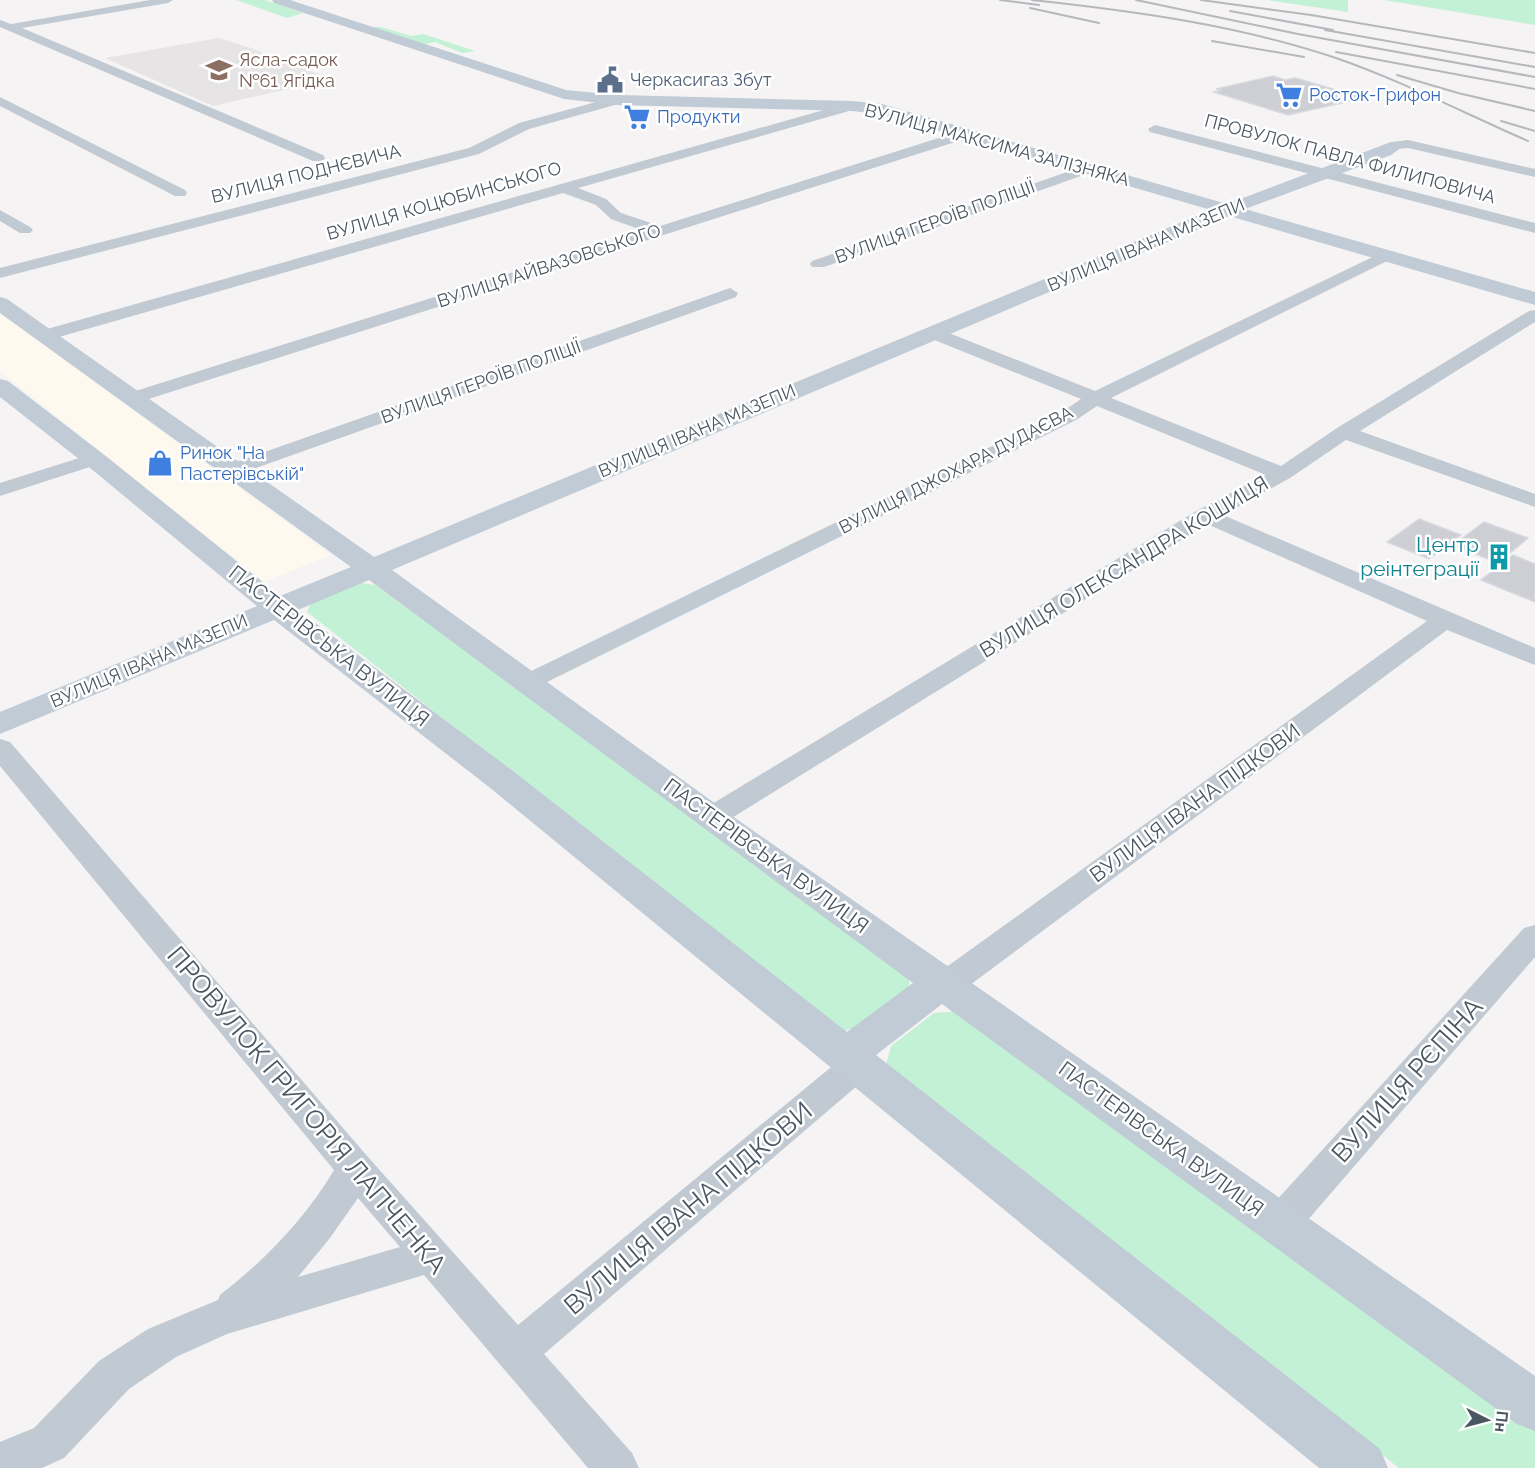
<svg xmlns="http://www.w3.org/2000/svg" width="1535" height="1468" font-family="Raleway,sans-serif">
	<rect width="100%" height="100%" fill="#f5f3f3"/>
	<!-- commercial -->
	<path fill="#fdf9ef" d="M0 313 331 555 264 582 0 371Z"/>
	<!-- education -->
	<path fill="#e6e4e5" d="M219 38 251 48 332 79 213 106 105 58Z"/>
	<!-- green -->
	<g fill="#c3f1d5">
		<path d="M236 0H265L303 13 287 18Z"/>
		<path d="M1267 0H1348V12Z"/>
		<path d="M1384 0H1535V25Z"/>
		<path d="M373 27H381L411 36 423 34 475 51 462 53 435 42 426 44 397 37Z"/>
		<path d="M355 582 375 585 910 975 908 993 866 1026 842 1031 307 612 310 604Z"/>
		<path d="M962 1011 1535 1426V1468H1399L886 1065 891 1046 934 1013Z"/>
	</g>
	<!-- building -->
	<g fill="#cdcfd5" stroke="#d7d9de" stroke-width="1.5">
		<path d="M1273 76 1285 80 1295 78 1364 98 1288 115 1214 92 1222 90 1216 89Z"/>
		<path d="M1419 519 1461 535 1429 559 1387 542Z"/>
		<path d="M1484 522 1528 538 1498 563 1453 545Z"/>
		<path d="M1513 555 1535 564V602L1481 580Z"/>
	</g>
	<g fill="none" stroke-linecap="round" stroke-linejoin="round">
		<!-- street -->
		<g fill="#c1cad2" fill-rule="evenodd">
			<path d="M150 0H173L168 3 22 28 323 155 325 158 323 161H313L0 27V20L11 24Z"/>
			<path d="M618 96 624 100 622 103 529 129 479 154 0 278V268L469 148 519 123Z"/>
			<path d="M0 97 185 190 187 193 185 196H175L0 106Z"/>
			<path d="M852 102 856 103 858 106 856 109 578 188 606 199 621 213 660 226 961 131H971L973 134 971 137 133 404 126 402 123 398 126 394 644 231 611 219 596 205 563 193 52 339H40L37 335 40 331Z"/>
			<path d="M1155 125 1535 223V233L1150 132 1148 129Z"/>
			<path d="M1408 140 1535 169V177L1408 148 1397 149 1390 145 1392 142Z"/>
			<path d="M1087 165 1092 166 1094 169 1092 172 824 267H812L810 264 812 261Z"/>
			<path d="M0 210 30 227 33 230 30 233H20L0 221Z"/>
			<path d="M1385 251 1393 256 1391 259 1111 398 1281 466 1337 428 1529 311 1535 310V322L1360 431 1535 494V507L1346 440 1290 478 1223 515 1535 648V665L1447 630 958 994 946 997 934 994 930 985 934 976 1427 621 1207 524 722 824 712 827 702 824 698 817 702 810 1198 510 1266 475 1097 406 1076 420 535 688 526 691 517 688 513 683 517 678 1062 412 1081 399 927 337 924 333 927 329H939L1095 391Z"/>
			<path d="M730 288 738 293 736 297 239 474 232 476 225 474 222 470 225 466Z"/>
			<path d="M95 453 102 455 105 459 102 463 0 496V483Z"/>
			<path d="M0 739 10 742 368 1157 518 1325 847 1054 859 1050 871 1054 876 1064 871 1074 544 1354 632 1453 639 1468H588L424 1275 227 1334 176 1357 129 1389 64 1458 42 1468H0V1442L34 1428 99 1361 148 1329 218 1300 220 1295C265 1260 305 1219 334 1170L0 766ZM358 1198 400 1247 298 1277 330 1238Z"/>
			<path d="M1535 925V957L1294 1236 1280 1241 1266 1236 1261 1224 1266 1212 1524 928Z"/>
		</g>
		<!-- secondary -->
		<path fill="#c1cbd6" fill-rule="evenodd" d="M272 0H290L566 90 618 95 852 101 882 104 1227 204 1391 142H1403L1405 145 1391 155 1245 209 1535 292V305L1229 216 392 570 738 820 1535 1376V1431L1517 1424 942 1004 876 1055 1380 1449 1388 1468H1319L489 787 274 620 0 734V712L257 606 89 467 0 397V379L8 381 107 457 280 596 351 567 0 313V297L7 299 374 557 1211 210 881 114 852 111 618 105 564 99 274 3ZM369 580 913 983 847 1032 513 771 298 610Z"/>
		<!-- rail -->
		<g stroke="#b5b8bd" stroke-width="2">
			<path d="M1000 0 1039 5"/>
			<path d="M1032 0C1134 11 1238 25 1336 58 1402 81 1464 113 1528 141"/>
			<path d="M1136 0 1298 34 1535 77"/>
			<path d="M1201 0 1311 15 1535 53"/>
			<path d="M1030 8 1099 23"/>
			<path d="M1230 11 1333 30"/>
			<path d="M1325 30 1535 67"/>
			<path d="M1212 41 1304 57"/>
			<path d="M1336 52 1535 89"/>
			<path d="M1397 75 1458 93 1535 111"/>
			<path d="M1501 121 1535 131"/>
		</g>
	</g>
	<!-- icons -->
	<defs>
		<g id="school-bare" transform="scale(2.07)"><path d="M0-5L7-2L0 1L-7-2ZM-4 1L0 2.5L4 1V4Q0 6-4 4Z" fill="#8d6e63" stroke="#fff" stroke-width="2.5" paint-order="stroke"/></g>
		<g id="civic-bare" transform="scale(2.07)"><path d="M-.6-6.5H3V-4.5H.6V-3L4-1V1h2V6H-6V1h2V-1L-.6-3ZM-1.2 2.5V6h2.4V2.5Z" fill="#5c6f8a" stroke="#fff" stroke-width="2.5" paint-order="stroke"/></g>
		<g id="supermarket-bare" transform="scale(2.07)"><path d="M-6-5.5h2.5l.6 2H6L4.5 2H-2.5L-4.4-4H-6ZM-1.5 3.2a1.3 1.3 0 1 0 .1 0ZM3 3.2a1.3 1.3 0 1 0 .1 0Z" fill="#3f7fe0" stroke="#fff" stroke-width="2.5" paint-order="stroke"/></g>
		<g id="shop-bare" transform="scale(2.07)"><path d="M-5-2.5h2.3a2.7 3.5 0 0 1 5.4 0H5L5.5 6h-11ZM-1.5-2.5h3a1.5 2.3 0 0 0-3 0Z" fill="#3f7fe0" stroke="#fff" stroke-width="2.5" paint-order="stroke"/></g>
		<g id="building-bare" transform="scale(2.07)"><path d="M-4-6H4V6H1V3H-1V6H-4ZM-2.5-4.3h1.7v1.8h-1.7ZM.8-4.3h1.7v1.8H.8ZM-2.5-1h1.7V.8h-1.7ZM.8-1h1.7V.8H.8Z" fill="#0f9aa8" stroke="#fff" stroke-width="2.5" paint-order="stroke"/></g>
	</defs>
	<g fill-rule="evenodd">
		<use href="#school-bare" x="219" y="70"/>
		<use href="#civic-bare" x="610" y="80"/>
		<use href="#supermarket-bare" x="1289" y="95"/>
		<use href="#supermarket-bare" x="637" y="117"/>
		<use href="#shop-bare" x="160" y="463"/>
		<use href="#building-bare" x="1499" y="557"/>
	</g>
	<g text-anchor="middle" stroke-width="5" stroke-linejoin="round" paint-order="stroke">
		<!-- far-education labels -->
		<g font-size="18" fill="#785e54" stroke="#fff" text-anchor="start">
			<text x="239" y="66">Ясла-садок<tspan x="239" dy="21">№61 Ягідка</tspan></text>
		</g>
		<!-- far-service labels -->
		<g font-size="18" fill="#4e5e75" stroke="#fff" text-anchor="start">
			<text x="630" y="86">Черкасигаз Збут</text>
		</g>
		<!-- far-shop labels -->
		<g font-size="18" fill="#366cbe" stroke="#fff" text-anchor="start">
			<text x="1309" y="101">Росток-Грифон</text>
			<text x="657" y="123">Продукти</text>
			<text x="180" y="459">Ринок "На<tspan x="180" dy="21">Пастерівській"</tspan></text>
		</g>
		<!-- far-street labels -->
		<g font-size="18" fill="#4a5661" stroke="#fff">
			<text transform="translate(997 145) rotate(15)" y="6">ВУЛИЦЯ МАКСИМА ЗАЛІЗНЯКА</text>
			<text transform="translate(1350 159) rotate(15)" y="6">ПРОВУЛОК ПАВЛА ФИЛИПОВИЧА</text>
			<text transform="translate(306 174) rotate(-14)" y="6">ВУЛИЦЯ ПОДНЄВИЧА</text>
			<text transform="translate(444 201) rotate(-16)" y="6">ВУЛИЦЯ КОЦЮБИНСЬКОГО</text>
			<text transform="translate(935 222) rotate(-20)" y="6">ВУЛИЦЯ ГЕРОЇВ ПОЛІЦІЇ</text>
			<text transform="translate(1146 245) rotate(-23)" y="6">ВУЛИЦЯ ІВАНА МАЗЕПИ</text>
			<text transform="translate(549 266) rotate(-18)" y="6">ВУЛИЦЯ АЙВАЗОВСЬКОГО</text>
			<text transform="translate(481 382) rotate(-20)" y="6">ВУЛИЦЯ ГЕРОЇВ ПОЛІЦІЇ</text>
			<text transform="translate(697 431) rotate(-23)" y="6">ВУЛИЦЯ ІВАНА МАЗЕПИ</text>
			<text transform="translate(956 470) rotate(-27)" y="6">ВУЛИЦЯ ДЖОХАРА ДУДАЄВА</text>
			<text transform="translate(149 661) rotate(-23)" y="6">ВУЛИЦЯ ІВАНА МАЗЕПИ</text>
		</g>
		<!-- culture labels -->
		<g font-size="21" fill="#0d838f" stroke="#fff" text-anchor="end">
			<text x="1479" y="552">Центр<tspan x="1479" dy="24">реінтеграції</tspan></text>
		</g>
		<!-- street labels -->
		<g font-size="21" fill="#4a5661" stroke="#fff">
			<text transform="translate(1124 567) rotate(-31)" y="7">ВУЛИЦЯ ОЛЕКСАНДРА КОШИЦЯ</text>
			<text transform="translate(329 646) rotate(38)" y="7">ПАСТЕРІВСЬКА ВУЛИЦЯ</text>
			<text transform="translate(1195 803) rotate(-36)" y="7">ВУЛИЦЯ ІВАНА ПІДКОВИ</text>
			<text transform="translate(766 856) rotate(36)" y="7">ПАСТЕРІВСЬКА ВУЛИЦЯ</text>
			<text transform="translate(1161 1139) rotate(36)" y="7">ПАСТЕРІВСЬКА ВУЛИЦЯ</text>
		</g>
		<!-- near-street labels -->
		<g font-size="26" fill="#4a5661" stroke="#fff">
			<text transform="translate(1407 1080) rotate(-48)" y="9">ВУЛИЦЯ РЄПІНА</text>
			<text transform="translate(307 1110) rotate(50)" y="9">ПРОВУЛОК ГРИГОРІЯ ЛАПЧЕНКА</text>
			<text transform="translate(688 1208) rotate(-40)" y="9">ВУЛИЦЯ ІВАНА ПІДКОВИ</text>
		</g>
	</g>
	<!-- north arrow -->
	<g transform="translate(1487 1420) rotate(96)" stroke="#ffffff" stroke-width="4.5" paint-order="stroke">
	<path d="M0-4.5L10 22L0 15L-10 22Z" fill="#4a5661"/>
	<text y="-9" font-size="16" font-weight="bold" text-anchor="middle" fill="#4a5661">Пн</text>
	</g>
</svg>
